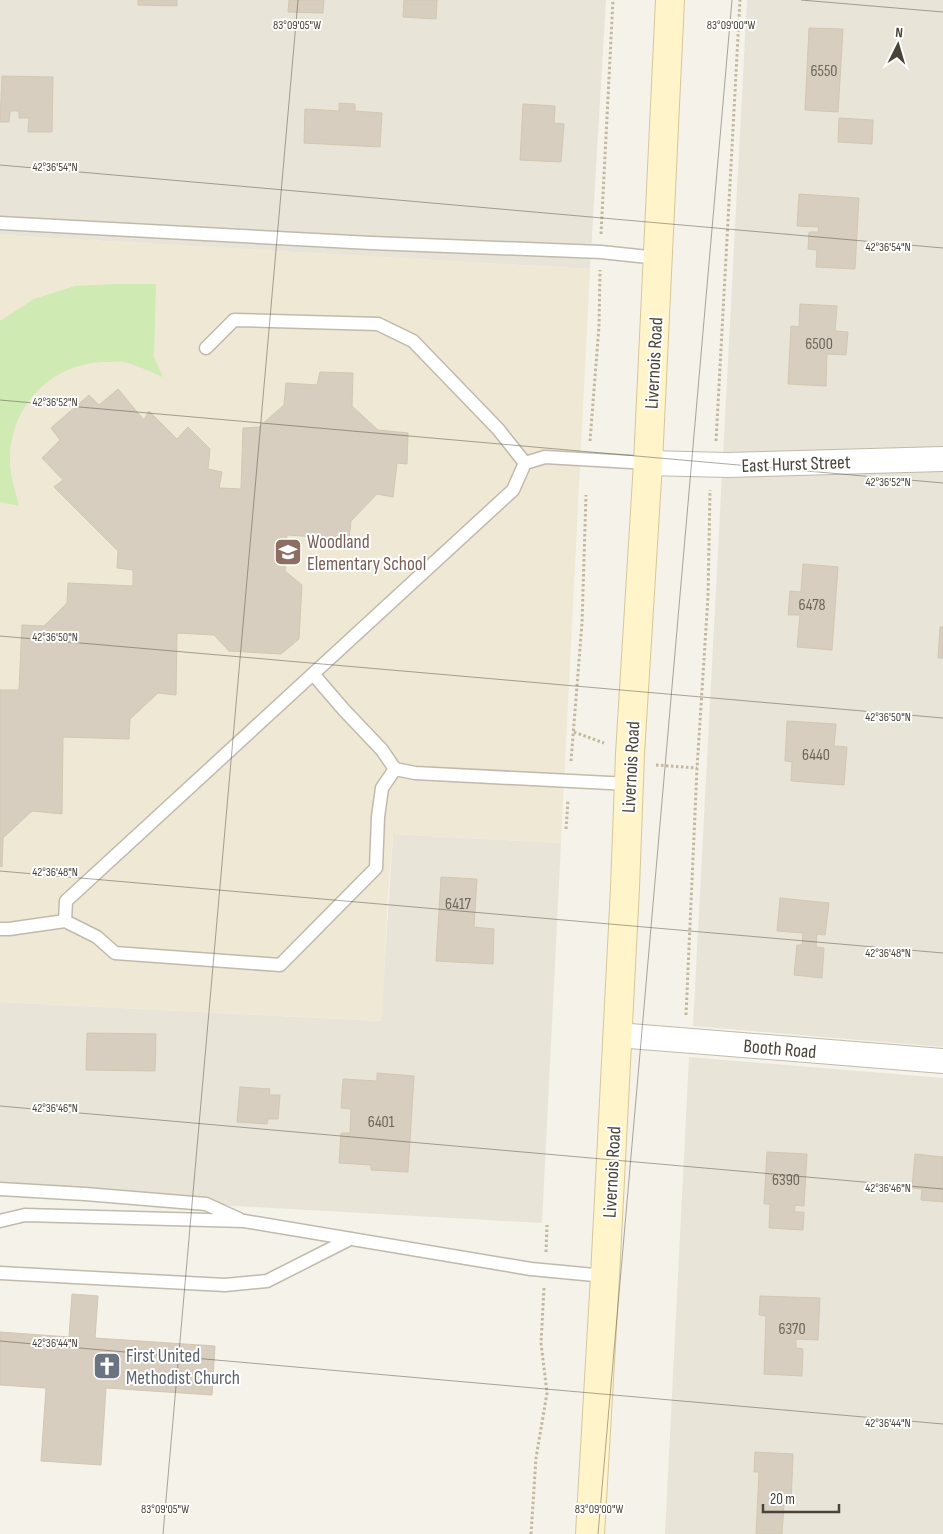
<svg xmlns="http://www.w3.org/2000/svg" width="943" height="1534" font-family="'Sofia Sans Condensed',sans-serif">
	<rect width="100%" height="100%" fill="#f5f2ea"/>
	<!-- residential -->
	<g fill="#e9e4d8">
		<path d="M0 0H606L590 269 0 235Z"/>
		<path d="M747 0H943V1047L693 1026Z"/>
		<path d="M393 834 561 843 542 1223 0 1193V1002L381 1021Z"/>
		<path d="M689 1057 943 1078V1534H665Z"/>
	</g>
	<!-- education -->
	<path fill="#eee8d4" d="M0 235 590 269 561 843 393 834 388 892 382 1021 0 1002Z"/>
	<!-- green -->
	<path fill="#cfeab3" d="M114 284H156L154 357 163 377C150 372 137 365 124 362 119 361 113 362 108 362 55 361 11 403 10 457 9 473 15 490 19 506L0 502V321L34 299 75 286Z"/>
	<!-- building -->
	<g fill="#d7cebf" stroke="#d2c7b2">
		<path d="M138 0H177V6L138 5Z"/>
		<path d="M289 0H324L323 13 288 12Z"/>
		<path d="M404 0H437L436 19 403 17Z"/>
		<path d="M809 28 843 29 838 112 805 110Z"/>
		<path d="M2 76 53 77 52 132H28L29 118H19V111H10L9 122H0Z"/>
		<path d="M339 103 355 104V111L382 113 380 147 304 143 305 109 339 111Z"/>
		<path d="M523 104 555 106 554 123 564 124 561 162 520 160Z"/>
		<path d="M839 118 873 120 872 144 838 142Z"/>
		<path d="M799 194 859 198 855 269 816 267 817 250 808 249 809 232H818L819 227 797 226Z"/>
		<path d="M800 304 837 306 835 331 848 332 846 355 827 354 826 386 788 384 791 326 799 327Z"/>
		<path d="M320 372 353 373 352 406 378 430 408 433 407 464 397 463 393 497 377 494 351 521 349 539 287 535 285 571 302 585 299 639 281 654 229 651 214 635 177 633 176 695 158 693 130 719 129 739 63 737 62 814 32 811 3 838 2 867 0 866V690H19L22 625 44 626 67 603 68 583 133 586V570L117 568 118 551 54 487 63 480 42 458 60 440 51 428 89 395 99 405 118 389 144 420 149 411 177 439 188 427 210 449 208 469 222 472 219 488 241 489 243 428 259 427 284 405 286 383 317 385Z"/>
		<path d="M803 564 838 567 832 650 797 647 800 615H788L790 591 801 592Z"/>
		<path d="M940 627H943V658H938Z"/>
		<path d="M787 721 836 724 834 746 847 747 844 785 791 781 792 762 785 761Z"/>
		<path d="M441 877 477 879 474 927 494 929 493 964 436 961Z"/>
		<path d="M780 898 829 903 825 935 817 934 816 947 824 948 822 978 794 975 797 945H802L803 933 777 931Z"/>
		<path d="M87 1033 156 1034 155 1071 86 1070Z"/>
		<path d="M377 1073 414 1076 408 1172 371 1170V1165L339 1163 341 1133H350L351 1109 341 1108 343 1079 377 1081Z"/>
		<path d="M240 1087 270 1089 269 1095H280L278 1119H268L267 1124 237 1122Z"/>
		<path d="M767 1152 807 1154 804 1206 795 1205V1212H804L803 1230 769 1228 770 1204H764Z"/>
		<path d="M915 1154 943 1157V1202L921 1200 922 1189 912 1188Z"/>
		<path d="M72 1294 98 1296 95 1338 215 1346 212 1395 106 1388 101 1465 41 1461 46 1388 0 1385V1332L69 1337Z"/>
		<path d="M760 1296 820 1298 818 1340 796 1339V1348L803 1349 802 1376 764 1374 766 1316 759 1315Z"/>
		<path d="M755 1452 793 1454 791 1505H784L782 1534H756L759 1472H754Z"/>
	</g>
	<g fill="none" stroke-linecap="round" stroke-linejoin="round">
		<!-- lane casing -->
		<g stroke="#c1baac" stroke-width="15">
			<g id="lane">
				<path d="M0 223 371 243 601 252 658 258"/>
				<path d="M206 348 234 320 378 324 413 341 498 429 525 463 545 457 648 463"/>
				<path d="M313 674 344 710 382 750 395 769"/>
				<path d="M65 921 66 901 513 490 525 463"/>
				<path d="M0 929H9L65 921 97 937 115 953 280 965 376 868 378 817 382 788 395 769 415 773 629 784"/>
				<path d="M0 1189 85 1194 206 1204 239 1219"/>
				<path d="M0 1221 25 1215 244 1221 531 1269 605 1276"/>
				<path d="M0 1273 225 1285 267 1281 350 1239"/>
			</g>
		</g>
		<!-- street casing -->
		<g stroke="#c1baac" stroke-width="26">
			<g id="street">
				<path d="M648 463 727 465 943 459"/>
				<path d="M617 1035 943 1061"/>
			</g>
		</g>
		<!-- secondary casing -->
		<g stroke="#d6c79a" stroke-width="30">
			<path id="secondary" d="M590 1534 605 1276 625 888 630 754 648 463 670 0"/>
		</g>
		<!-- path -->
		<g stroke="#c3b79d" stroke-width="3" stroke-dasharray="2.5 2.5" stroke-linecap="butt">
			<path d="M601 234 613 0"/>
			<path d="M590 441 599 326 600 270"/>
			<path d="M716 441 740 0"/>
			<path d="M574 732 604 743"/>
			<path d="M571 761 582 623 586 495"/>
			<path d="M656 765 697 768"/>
			<path d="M566 829 568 800"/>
			<path d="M686 1015 697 768 708 597 710 490"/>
			<path d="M546 1252 547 1225"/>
			<path d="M531 1534 536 1458 547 1393 541 1343 544 1288"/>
		</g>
		<!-- lane -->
		<use href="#lane" stroke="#fff" stroke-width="12"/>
		<!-- street -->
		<use href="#street" stroke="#fff" stroke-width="24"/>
		<!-- secondary -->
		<use href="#secondary" stroke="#fff4ca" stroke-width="28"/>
	</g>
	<!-- ticks -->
	<path fill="none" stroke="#4a4338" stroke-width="1" stroke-opacity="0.45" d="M801 0 943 12M0 165 943 248M0 400 943 483M0 636 943 718M0 871 943 953M0 1106 943 1189M0 1341 943 1424M163 1534 298 0M598 1534 732 0"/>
	<!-- icons -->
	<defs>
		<g id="school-square" transform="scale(1.4375)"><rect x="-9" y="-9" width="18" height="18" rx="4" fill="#8d6e63" stroke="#fff"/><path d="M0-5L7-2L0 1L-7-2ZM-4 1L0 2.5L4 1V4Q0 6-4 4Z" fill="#fff"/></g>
		<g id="church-square" transform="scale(1.4375)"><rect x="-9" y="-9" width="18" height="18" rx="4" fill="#6b7280" stroke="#fff"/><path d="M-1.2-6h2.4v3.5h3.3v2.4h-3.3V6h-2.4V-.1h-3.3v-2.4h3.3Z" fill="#fff"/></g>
	</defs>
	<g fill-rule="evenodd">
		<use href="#school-square" x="288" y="552"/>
		<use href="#church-square" x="107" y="1366"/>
	</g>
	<g text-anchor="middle" stroke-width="4" stroke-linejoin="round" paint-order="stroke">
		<!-- number labels -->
		<g font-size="16" fill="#6d665a">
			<text x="824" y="76">6550</text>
			<text x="819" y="349">6500</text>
			<text x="812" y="610">6478</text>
			<text x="816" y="760">6440</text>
			<text x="458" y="909">6417</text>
			<text x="381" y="1127">6401</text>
			<text x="786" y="1185">6390</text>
			<text x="792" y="1334">6370</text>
		</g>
		<!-- street labels -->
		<g font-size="19" fill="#4a4338" stroke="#fff">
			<text transform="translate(653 363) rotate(-87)" y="7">Livernois Road</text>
			<text transform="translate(796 463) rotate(-2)" y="7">East Hurst Street</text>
			<text transform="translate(630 767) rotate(-87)" y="7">Livernois Road</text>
			<text transform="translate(780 1048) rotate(5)" y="7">Booth Road</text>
			<text transform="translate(611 1172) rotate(-87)" y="7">Livernois Road</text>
		</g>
		<!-- education labels -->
		<g font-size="19" fill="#785e54" stroke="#fff" text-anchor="start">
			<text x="307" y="548">Woodland<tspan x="307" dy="22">Elementary School</tspan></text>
		</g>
		<!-- worship labels -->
		<g font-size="19" fill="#5b616d" stroke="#fff" text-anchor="start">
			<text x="126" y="1362">First United<tspan x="126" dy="22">Methodist Church</tspan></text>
		</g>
	</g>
	<g font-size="12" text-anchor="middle" fill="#4a4338" stroke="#fff" stroke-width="4" stroke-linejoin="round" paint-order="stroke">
		<text x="297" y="29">83°09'05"W</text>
		<text x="731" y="29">83°09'00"W</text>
		<text x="55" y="171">42°36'54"N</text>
		<text x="888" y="251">42°36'54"N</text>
		<text x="55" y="406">42°36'52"N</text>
		<text x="888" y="486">42°36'52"N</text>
		<text x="55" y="641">42°36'50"N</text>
		<text x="888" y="721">42°36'50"N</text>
		<text x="55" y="876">42°36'48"N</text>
		<text x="888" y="957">42°36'48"N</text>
		<text x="55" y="1112">42°36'46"N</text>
		<text x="888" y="1192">42°36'46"N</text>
		<text x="55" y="1347">42°36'44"N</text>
		<text x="888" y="1427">42°36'44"N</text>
		<text x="165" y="1513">83°09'05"W</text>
		<text x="599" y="1513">83°09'00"W</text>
	</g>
	<!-- north arrow -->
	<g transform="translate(898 45) rotate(5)" stroke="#ffffff" stroke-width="4" paint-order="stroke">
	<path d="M0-4L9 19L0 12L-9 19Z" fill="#4a4338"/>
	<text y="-8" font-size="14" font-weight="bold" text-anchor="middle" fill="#4a4338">N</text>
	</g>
	<!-- scale -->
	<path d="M763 1504v8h76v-8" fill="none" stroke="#4a4338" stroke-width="2.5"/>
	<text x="770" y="1504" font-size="15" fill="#4a4338" stroke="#ffffff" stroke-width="4" paint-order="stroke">20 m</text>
</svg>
